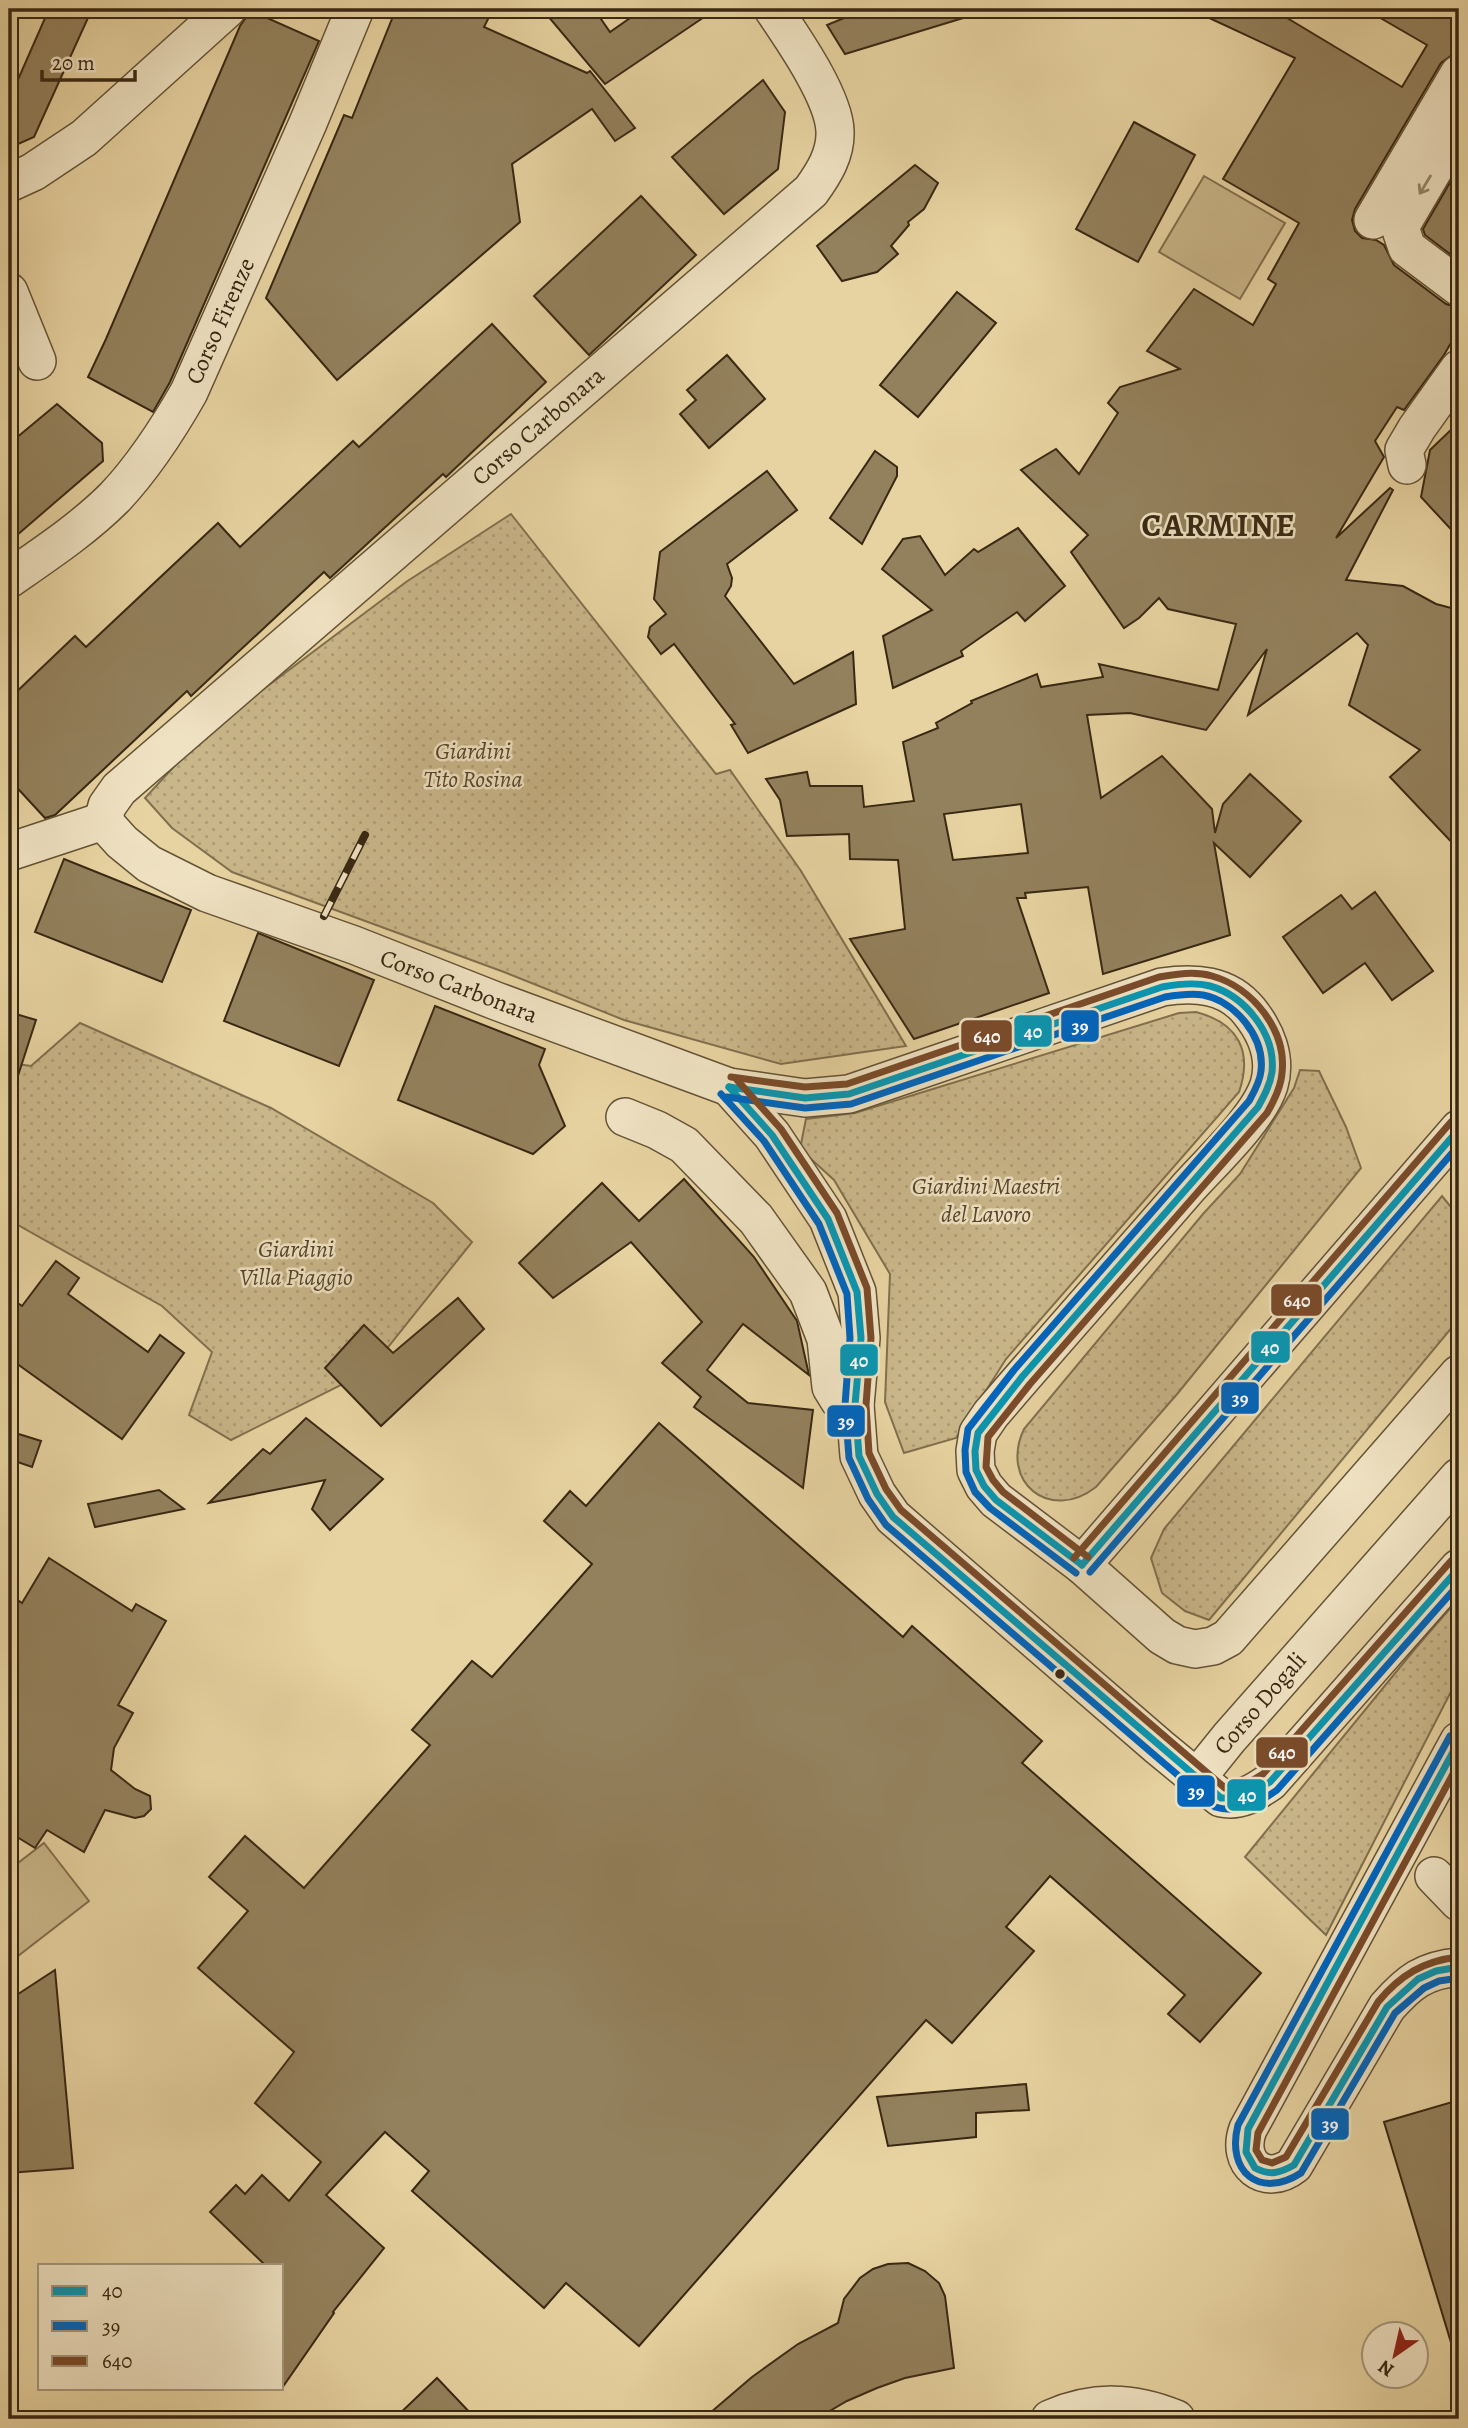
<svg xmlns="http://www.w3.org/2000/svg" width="1468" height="2428" font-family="Alegreya,serif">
	<defs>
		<pattern id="park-dots" width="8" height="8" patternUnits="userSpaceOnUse" patternTransform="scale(1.75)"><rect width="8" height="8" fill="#c9b689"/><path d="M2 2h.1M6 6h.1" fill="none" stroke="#ad9c75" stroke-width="1.8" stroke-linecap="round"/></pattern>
	</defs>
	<rect width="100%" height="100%" fill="#e7d3a1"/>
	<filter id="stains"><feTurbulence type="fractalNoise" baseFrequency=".00286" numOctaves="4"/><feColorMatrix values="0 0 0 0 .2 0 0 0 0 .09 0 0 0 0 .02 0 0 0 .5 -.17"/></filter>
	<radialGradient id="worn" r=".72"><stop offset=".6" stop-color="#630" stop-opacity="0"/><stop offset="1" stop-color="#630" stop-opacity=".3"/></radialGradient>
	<!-- grass -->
	<g fill="#c9b689" stroke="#816f4e" stroke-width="2">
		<path d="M1204 176 1285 223 1240 299 1159 252Z"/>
		<path d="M44 1843 89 1901 9 1963V1870Z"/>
	</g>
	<!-- park -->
	<g fill="url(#park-dots)" stroke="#816f4e" stroke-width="2">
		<path d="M511 514 716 774 730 770 801 871 906 1046 781 1064 624 1020 504 972 232 872 172 828 145 798 205 733 406 582Z"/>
		<path d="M1196 1012C1238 1023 1253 1051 1239 1092L1006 1359 956 1438 904 1453 885 1402 890 1274 834 1180 800 1149 806 1119 855 1113 1179 1013Z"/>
		<path d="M80 1023 271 1108 433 1203 472 1242 369 1371 231 1440 189 1415 212 1352 162 1306 9 1220V1063L31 1066Z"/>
		<path d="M1300 1070 1319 1071 1346 1127 1361 1168 1178 1393 1096 1487C1050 1523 999 1482 1024 1429L1203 1214 1240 1174 1294 1088Z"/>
		<path d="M1442 1196 1459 1217V1319L1209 1620 1185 1611 1162 1593 1151 1558 1164 1529Z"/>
		<path d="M1459 1598V1676L1326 1935 1245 1857 1414 1650Z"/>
	</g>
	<!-- building -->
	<g fill="#93815d" stroke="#392813" stroke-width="2" fill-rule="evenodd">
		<path d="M49 9H92L34 137 9 148V100Z"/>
		<path d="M247 9 319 41 170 382 153 412 88 377 106 339 240 26 247 16Z"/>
		<path d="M396 9H493L484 27 587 73 590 71 635 128 615 141 592 109 512 164 520 222 337 380 266 298 344 115 352 118Z"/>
		<path d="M542 9H594L610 32 643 9H716L605 84Z"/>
		<path d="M866 9H972L973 15 845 54 827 25Z"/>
		<path d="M1190 9H1272L1402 87 1427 45 1365 9H1459V42L1452 55 1441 63 1355 209 1352 220 1355 231 1362 238 1376 240 1384 245 1394 265 1446 304 1459 308V329L1444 355 1404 410 1397 407 1375 441 1384 457 1336 538 1390 488 1393 490 1346 580 1403 586 1436 604 1459 610V850L1390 777 1420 750 1349 705 1368 645 1357 633 1248 715 1267 649 1206 730 1130 713 1087 715 1101 798 1162 756 1212 809 1215 833 1223 804 1250 774 1301 821 1250 877 1214 843 1230 935 1103 974 1088 887 1025 893 1026 898H1017L1049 993 914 1039 850 939 905 929 898 860 850 859 849 834 787 836 780 800 766 779 807 772 810 786H862L864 807 914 801 903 742 938 728 936 723 972 703 971 701 1037 674 1041 687 1103 677 1099 664 1218 690 1236 624 1168 609 1159 598 1139 618 1124 628 1071 552 1088 535 1021 470 1056 449 1079 474 1118 413 1108 403 1120 387 1180 369 1147 351 1194 289 1253 325 1276 284 1268 279 1299 223 1223 179 1295 58ZM1021 804 1028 853 953 860 944 814Z"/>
		<path d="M763 80 785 112 778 169 724 214 672 157Z"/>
		<path d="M1134 122 1195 155 1138 262 1076 229Z"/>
		<path d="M915 165 938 183 924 209 908 222 909 225 891 246 898 254 877 272 842 281 817 246Z"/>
		<path d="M1459 167V261L1425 235 1423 229Z"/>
		<path d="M641 196 696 255 589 355 534 296Z"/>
		<path d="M957 292 996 323 918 417 880 385Z"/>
		<path d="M492 324 546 382 446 477 443 474 330 578 324 572 191 696 187 691 55 815 45 818 9 779V699L75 636 86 647 218 523 240 547 353 441 359 447Z"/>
		<path d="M727 355 765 399 709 448 680 414 696 400 687 390Z"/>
		<path d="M57 404 102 443 103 461 9 542V444Z"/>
		<path d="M1459 422V538L1421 497 1430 450Z"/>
		<path d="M875 451 897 467V476L862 544 830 518Z"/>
		<path d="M767 471 797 510 727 564 732 578 731 586 725 596 794 684 853 652 856 704 748 753 731 725 735 724 674 644 661 654 648 637 650 627 666 614 654 599 660 552Z"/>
		<path d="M1018 528 1065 586 1025 621 1017 612 961 651 963 656 893 688 883 636 932 610 882 569 903 539 920 536 945 575 974 549 978 552Z"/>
		<path d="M64 859 191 910 162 982 35 932Z"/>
		<path d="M1375 892 1433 971 1392 1000 1365 963 1323 993 1283 937 1341 895 1352 909Z"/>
		<path d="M258 933 374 980 339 1066 224 1021Z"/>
		<path d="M435 1006 545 1049 539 1065 565 1126 533 1154 398 1100Z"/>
		<path d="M9 1012 36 1020 14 1088 9 1087Z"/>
		<path d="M684 1179 754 1257 797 1321 809 1375 743 1324 707 1370 748 1403 813 1410 803 1488 694 1407 701 1397 662 1363 702 1322 631 1242 553 1298 519 1263 602 1183 639 1221Z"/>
		<path d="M56 1261 79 1278 68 1294 148 1352 160 1335 184 1353 122 1439 9 1358V1297L22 1306Z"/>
		<path d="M458 1298 484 1329 381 1426 325 1368 364 1325 393 1353Z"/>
		<path d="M306 1418 383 1479 330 1530 312 1509 325 1480 209 1503 263 1449 270 1454Z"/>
		<path d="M659 1423 903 1637 912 1626 1042 1741 1022 1763 1261 1973 1200 2042 1168 2014 1185 1995 1050 1876 1006 1927 1034 1951 952 2043 926 2020 639 2346 566 2283 544 2308 412 2191 429 2171 385 2132 326 2195 384 2248 333 2312 334 2313 282 2388V2265H265L210 2212 236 2185 245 2194 262 2175 289 2201 321 2162 255 2103 294 2052 198 1968 248 1911 209 1877 245 1836 304 1888 430 1745 412 1730 472 1661 492 1677 592 1564 544 1521 570 1491 586 1506Z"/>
		<path d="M9 1431 41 1441 32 1467 9 1459Z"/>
		<path d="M159 1490 184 1509 95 1527 88 1504Z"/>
		<path d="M49 1558 132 1611 136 1604 166 1621 118 1705 133 1713 114 1748 111 1770 135 1789 150 1796 151 1809 144 1816 135 1818 105 1810 84 1852 47 1830 35 1848 9 1832V1594L22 1603Z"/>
		<path d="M55 1970 73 2168 9 2173V2000Z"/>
		<path d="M1026 2084 1029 2110 976 2113V2137L888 2146 877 2097Z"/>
		<path d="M1459 2100V2348L1453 2349 1384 2122Z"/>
		<path d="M908 2263 925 2271 939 2283 945 2296 954 2368 905 2378 877 2388 847 2401 816 2419H703L752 2377 798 2344 838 2323 844 2299 860 2278 873 2269 888 2264Z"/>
		<path d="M437 2378 476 2419H394Z"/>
	</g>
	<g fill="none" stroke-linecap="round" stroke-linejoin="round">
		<!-- minor casing -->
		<g stroke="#645336" stroke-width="40">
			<g id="minor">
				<path d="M1459 126 1400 227 1407 248 1459 287"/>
				<path d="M9 183 33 172 84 138 227 9"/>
				<path d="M1373 220 1459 74"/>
				<path d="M9 292 37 361"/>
				<path d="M1407 465 1404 450 1417 428 1459 369"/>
				<path d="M9 579C45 554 83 529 115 497 144 466 168 429 189 392L308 123 355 9"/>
				<path d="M103 821 122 842 149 864 207 893 354 945 496 1001 729 1087 805 1098 849 1094 1162 987C1195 982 1227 984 1249 1011 1266 1032 1277 1058 1269 1085 1258 1119 1211 1162 1187 1189 1122 1264 1056 1338 991 1414L978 1433 975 1451 976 1470 984 1486 996 1500 1082 1565 1162 1636 1177 1645 1195 1649 1213 1646 1228 1638 1459 1374"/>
				<path d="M103 821 107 806 119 789 811 191C824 173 836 154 835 131 834 97 792 37 773 9"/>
				<path d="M9 852 103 821"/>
				<path d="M729 1087 772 1135 828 1219 857 1292 861 1338 855 1405 859 1456 877 1494 893 1517 1159 1747 1221 1798C1240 1802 1254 1793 1270 1782L1459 1568"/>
				<path d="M625 1117 657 1130 684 1145 756 1219 808 1292 826 1339 831 1387 839 1400 855 1405"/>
				<path d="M1082 1565 1459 1129"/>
				<path d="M1459 1741 1248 2129C1235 2163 1265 2188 1294 2165L1387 2007C1409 1982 1424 1970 1459 1967"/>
				<path d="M1196 1779 1229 1738 1459 1477"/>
				<path d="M1434 1876 1459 1902"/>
				<path d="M1050 2419C1093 2400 1133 2401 1176 2419"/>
			</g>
		</g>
		<!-- minor -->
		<use href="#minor" stroke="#efe2c2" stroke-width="37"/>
		<!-- rail casing -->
		<g stroke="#392813" stroke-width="8">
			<path id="rail" d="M324 916 365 835"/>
		</g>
		<!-- rail -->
		<use href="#rail" stroke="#efe2c2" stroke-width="5" stroke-dasharray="16" stroke-linecap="butt"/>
		<!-- bus-1 casing -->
		<g stroke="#efe2c2" stroke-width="12">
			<g id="bus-1">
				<path d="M729 1087 805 1098 849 1094 1162 987C1178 984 1195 982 1210 986 1245 996 1276 1034 1272 1072 1270 1085 1264 1096 1258 1107L1022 1377 978 1433 975 1451 976 1470 984 1486 996 1500 1082 1565"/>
				<path d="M729 1087 772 1135 828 1219 857 1292 861 1338 855 1405 859 1456 877 1494 893 1517 1221 1798H1241L1270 1782 1459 1568"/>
				<path d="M1082 1565 1459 1129"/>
				<path d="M1459 1741 1248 2129 1246 2152 1255 2168C1270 2176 1280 2173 1294 2165L1387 2007 1418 1979 1436 1971 1459 1967"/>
			</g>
		</g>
		<!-- bus-2 casing -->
		<g stroke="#efe2c2" stroke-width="12">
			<g id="bus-2">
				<path d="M721 1094 764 1141 819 1224 847 1294 850 1338 845 1405 849 1458 868 1499 886 1525 1215 1807C1238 1814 1259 1803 1277 1790L1459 1584"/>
				<path d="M727 1097 805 1108 851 1104 1165 997C1177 995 1190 993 1203 995 1235 1001 1265 1037 1261 1071 1260 1082 1254 1092 1249 1101L1014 1370 968 1429 965 1450 966 1472 975 1492 990 1508 1076 1573"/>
				<path d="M1090 1572 1459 1145"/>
				<path d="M1450 1736 1238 2125C1226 2171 1259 2200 1301 2173L1395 2013 1424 1988 1439 1981 1459 1978"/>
			</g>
		</g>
		<!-- bus-3 casing -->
		<g stroke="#efe2c2" stroke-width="12">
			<g id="bus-3">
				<path d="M731 1077 805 1087 847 1084 1159 977C1176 974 1195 971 1212 976 1252 987 1287 1030 1282 1073 1281 1087 1274 1101 1267 1113L1030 1384 988 1437 986 1467 993 1480 1003 1492 1088 1557"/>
				<path d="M737 1080 781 1129 837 1213 867 1288 871 1338 866 1405 869 1453 886 1489 901 1510 1225 1788 1243 1786 1263 1774 1451 1561"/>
				<path d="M1074 1558 1451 1122"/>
				<path d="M1458 1957C1424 1961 1400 1975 1378 2002L1286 2157 1272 2163 1262 2160 1256 2150 1258 2133 1459 1763"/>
			</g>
		</g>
		<!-- bus-1 -->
		<use href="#bus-1" stroke="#0996b2" stroke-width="7"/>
		<!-- bus-2 -->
		<use href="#bus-2" stroke="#0065bd" stroke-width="7"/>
		<!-- bus-3 -->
		<use href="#bus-3" stroke="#7a4b2a" stroke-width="7"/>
	</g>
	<!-- one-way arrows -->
	<defs><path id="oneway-shaft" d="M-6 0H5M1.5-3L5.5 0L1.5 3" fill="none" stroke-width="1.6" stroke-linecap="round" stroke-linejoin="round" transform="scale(1.75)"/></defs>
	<use stroke="#94856a" href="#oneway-shaft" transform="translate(1425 185) rotate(121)"/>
	<!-- markers -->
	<circle fill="#392813" stroke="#efe2c2" stroke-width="2.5" cx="1060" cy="1674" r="6"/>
	<g text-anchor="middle" stroke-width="5" stroke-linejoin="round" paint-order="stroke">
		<!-- street labels -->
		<g font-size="24" fill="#392813" stroke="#efe2c2">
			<text transform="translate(220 321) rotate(-66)" y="8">Corso Firenze</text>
			<text transform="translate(538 426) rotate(-41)" y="8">Corso Carbonara</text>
			<text transform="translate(459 986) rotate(21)" y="8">Corso Carbonara</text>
			<text transform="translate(1260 1703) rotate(-49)" y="8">Corso Dogali</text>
		</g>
		<!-- park labels -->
		<g font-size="24" font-style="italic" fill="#56442b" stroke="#efe2c2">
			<text x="473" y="759">Giardini<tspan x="473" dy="28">Tito Rosina</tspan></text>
			<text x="986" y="1194">Giardini Maestri<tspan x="986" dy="28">del Lavoro</tspan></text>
			<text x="296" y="1257">Giardini<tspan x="296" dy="28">Villa Piaggio</tspan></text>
		</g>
		<!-- district labels -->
		<g font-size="32" font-weight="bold" letter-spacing="2" fill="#392813" stroke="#efe2c2">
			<text x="1219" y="536">CARMINE</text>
		</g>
	</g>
	<g stroke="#efe2c2" stroke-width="2.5">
		<rect x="1060" y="1009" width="40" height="34" rx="7" fill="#0065bd"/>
		<rect x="1013" y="1014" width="40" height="34" rx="7" fill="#0996b2"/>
		<rect x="960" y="1019" width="53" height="34" rx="7" fill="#7a4b2a"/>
		<rect x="1270" y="1283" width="53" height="34" rx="7" fill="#7a4b2a"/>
		<rect x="1250" y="1330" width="41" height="34" rx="7" fill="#0996b2"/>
		<rect x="839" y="1343" width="40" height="34" rx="7" fill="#0996b2"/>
		<rect x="1220" y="1381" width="40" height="34" rx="7" fill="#0065bd"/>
		<rect x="826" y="1404" width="40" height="34" rx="7" fill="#0065bd"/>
		<rect x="1255" y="1736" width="54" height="33" rx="7" fill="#7a4b2a"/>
		<rect x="1176" y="1774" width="40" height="34" rx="7" fill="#0065bd"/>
		<rect x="1226" y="1778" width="41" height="34" rx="7" fill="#0996b2"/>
		<rect x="1310" y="2107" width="40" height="34" rx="7" fill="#0065bd"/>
	</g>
	<g font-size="19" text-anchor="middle" font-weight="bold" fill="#fff">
		<text x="1080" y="1033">39</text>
		<text x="1033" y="1038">40</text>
		<text x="987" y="1043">640</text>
		<text x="1297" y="1307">640</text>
		<text x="1270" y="1354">40</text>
		<text x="859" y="1367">40</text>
		<text x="1240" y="1405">39</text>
		<text x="846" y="1428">39</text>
		<text x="1282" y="1759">640</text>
		<text x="1196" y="1798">39</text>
		<text x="1247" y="1802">40</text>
		<text x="1330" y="2131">39</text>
	</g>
	<!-- margin -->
	<rect width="1468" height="2428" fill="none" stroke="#e7d3a1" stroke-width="35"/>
	<rect x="10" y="10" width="1447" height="2407" fill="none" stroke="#392813" stroke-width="3.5"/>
	<rect x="18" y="18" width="1433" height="2393" fill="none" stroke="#392813" stroke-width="2"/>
	<!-- legend -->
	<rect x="38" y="2264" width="245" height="126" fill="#efe2c2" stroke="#a6987c" stroke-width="2"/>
	<rect x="52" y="2286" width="35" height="10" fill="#0996b2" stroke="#a6987c" stroke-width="2"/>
	<text x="102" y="2298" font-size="21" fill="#392813">40</text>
	<rect x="52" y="2321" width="35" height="10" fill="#0065bd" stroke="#a6987c" stroke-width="2"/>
	<text x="102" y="2334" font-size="21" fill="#392813">39</text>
	<rect x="52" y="2356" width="35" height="10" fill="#7a4b2a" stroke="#a6987c" stroke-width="2"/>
	<text x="102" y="2368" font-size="21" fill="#392813">640</text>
	<!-- north arrow -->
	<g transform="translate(1395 2355) rotate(214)"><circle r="33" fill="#efe2c2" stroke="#a6987c" stroke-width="2"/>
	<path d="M0-5L12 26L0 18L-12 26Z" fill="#8f2418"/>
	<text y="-10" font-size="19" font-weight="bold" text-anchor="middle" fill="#392813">N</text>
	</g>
	<!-- scale -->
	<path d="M42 70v10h93v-10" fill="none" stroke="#392813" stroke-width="3.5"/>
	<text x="52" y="70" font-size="21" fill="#392813" stroke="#efe2c2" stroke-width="5" paint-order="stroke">20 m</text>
	<rect width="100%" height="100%" filter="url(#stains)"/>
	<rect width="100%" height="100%" fill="url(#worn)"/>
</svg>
